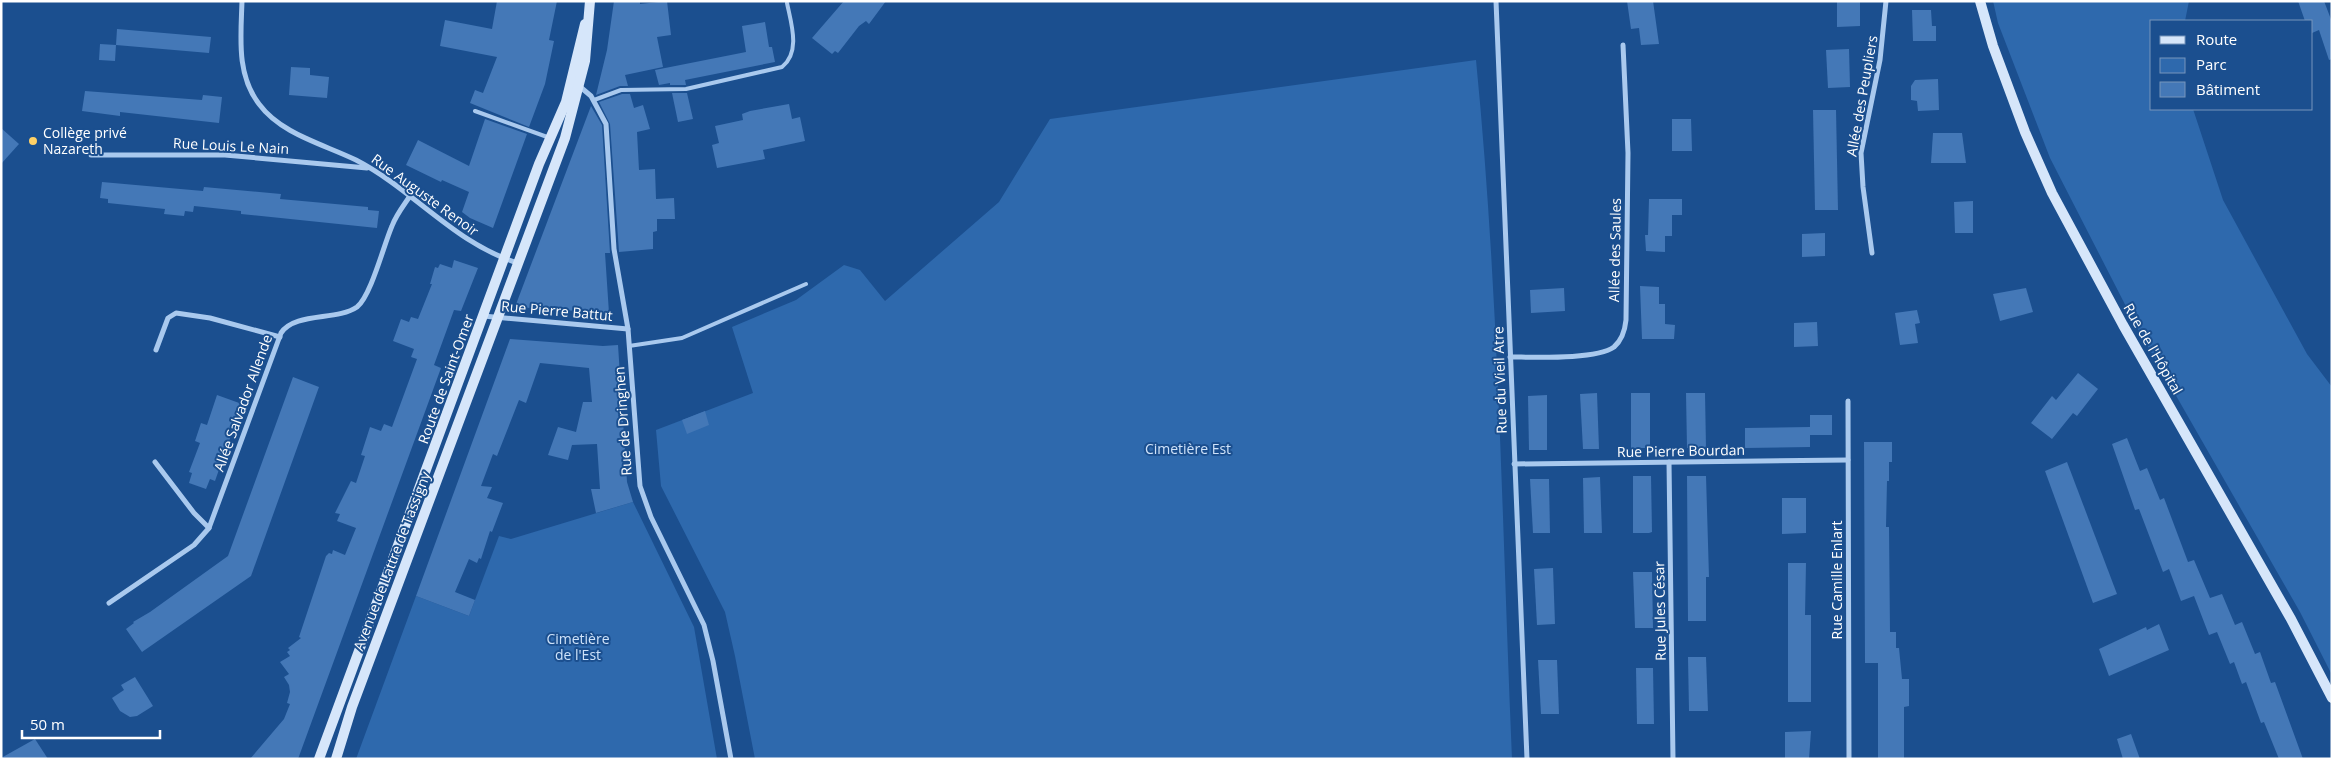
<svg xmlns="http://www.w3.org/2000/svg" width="2333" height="760" font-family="'Open Sans',sans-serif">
	<rect width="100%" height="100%" fill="#1b4f8f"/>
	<!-- green -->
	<g fill="#2e69ad">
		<path d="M1993 1H2189L2185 21H2152V109H2193L2223 200 2307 354 2332 387V675L2300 612 2135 324 2050 158 1998 23Z"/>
		<path d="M1476 60C1499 292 1502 526 1512 759H755L735 656 725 612 661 486 656 430 753 393 732 327 796 300 844 265 860 270 885 301 999 202 1050 119Z"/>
		<path d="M633 502 694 627 717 759H356L416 596 469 616 499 536 511 539Z"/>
	</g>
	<!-- building -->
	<g fill="#4478b7">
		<path d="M497 1H557L549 40 554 41 545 84 529 127 470 103 475 90 483 93 497 57 440 46 445 20 492 29Z"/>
		<path d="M614 1H640V4L667 1 671 35 657 37 663 67 625 75 628 86H620L596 95 607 50Z"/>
		<path d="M844 1H886L869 24 866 21 859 26 838 53 835 51 832 54 812 38Z"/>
		<path d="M1627 1H1653L1659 44 1641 45 1639 28 1631 29Z"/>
		<path d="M1837 1H1860V26L1837 27Z"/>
		<path d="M2298 1H2324L2332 22V59L2329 60 2319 30 2312 33V21H2305Z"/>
		<path d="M1912 10H1931L1932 26H1936V41H1913Z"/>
		<path d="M765 22 769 47H772L775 62 685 80 686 85H670V83L659 85 655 70 746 52 742 26Z"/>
		<path d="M117 29 211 37 209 53 116 45 115 61 99 60 100 44 116 45Z"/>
		<path d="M1849 49 1850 87 1828 88 1826 50Z"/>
		<path d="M291 67 310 68V75L329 77 327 98 289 95Z"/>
		<path d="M1938 79 1939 110 1918 111 1917 101 1911 100V86L1915 80Z"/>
		<path d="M85 91 202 100 203 95 222 97 219 123 120 112V116L82 111Z"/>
		<path d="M672 93H687L693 119 678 122Z"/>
		<path d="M622 94H630L634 108 643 105 650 129 637 132 639 170 655 169 656 199 674 198 675 219H657V231L653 232V249L619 252 610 124 599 102Z"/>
		<path d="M789 104 792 119 800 117 805 141 763 150 765 159 717 168 712 145 719 143 715 126 743 120 742 114 750 111Z"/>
		<path d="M591 106 602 125 610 253H605L609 313 515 307Z"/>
		<path d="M1813 110H1836L1838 210H1815Z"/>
		<path d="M485 119 527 134 493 228 470 218 462 212 469 192 442 180 441 182 406 165 418 140 469 166Z"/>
		<path d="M1672 119H1691L1692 151H1672Z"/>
		<path d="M1 128 19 144 1 164Z"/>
		<path d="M1933 133H1962L1966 163H1931Z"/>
		<path d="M102 182 203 191 204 187 281 194 280 199 368 207V210L379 211 377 228 241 214V211L194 206 193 212 185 211 184 216 164 214 165 209 108 203V199L100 198Z"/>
		<path d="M1649 199H1682V215H1672V236H1665V252L1646 251 1645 235H1648Z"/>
		<path d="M1973 201V233H1955L1954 202Z"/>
		<path d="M1825 233V256L1802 257V234Z"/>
		<path d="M454 260 478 268 461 311 454 310 434 365 441 368 298 759H250L284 719 290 704 287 703 290 692 289 685 284 677 289 674 280 662 290 656 287 652 290 650 288 648 301 638 299 637 326 556 329 553 332 554 333 550 345 555 356 528 337 521 340 514 335 513 351 481 356 483 365 456 361 455 370 427 381 431 384 424 392 427 417 359 411 357 414 349 393 341 401 319 409 322 411 317 418 319 432 284H430L435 267 438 268 440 264 452 268Z"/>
		<path d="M1640 286 1659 287V304H1665V324L1675 325 1674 339H1642Z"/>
		<path d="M1564 288 1565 311 1531 313 1530 290Z"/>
		<path d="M2026 288 2033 312 2000 321 1993 294Z"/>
		<path d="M1917 310 1920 323 1915 324 1918 343 1900 345 1895 313Z"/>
		<path d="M1817 322 1818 346 1794 347V323Z"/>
		<path d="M510 339 603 346 618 345 627 482 633 502 596 513 591 489H600L597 444 572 445 568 460 548 455 558 427 576 432 583 402H592L589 368 540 363 526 403 519 400 497 456 493 454 481 486 492 487 487 498 503 503 492 532 490 531 481 559 479 558 477 563 469 559 455 592 475 600 469 616 416 596Z"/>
		<path d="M2078 373 2098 389 2077 416 2073 413 2052 439 2031 423 2052 396 2056 400Z"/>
		<path d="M293 377 319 387 251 576 142 652 126 629 134 623 133 622 150 612 228 556Z"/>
		<path d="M1597 393 1599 449H1583L1580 394Z"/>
		<rect x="1631" y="393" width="19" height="55"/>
		<path d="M1686 393H1705L1706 448H1687Z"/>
		<path d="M217 395 242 404 215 481 210 479 206 489 189 483 192 473 189 472 200 443 195 441 201 423 207 425Z"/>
		<path d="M1547 395V450H1529L1528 396Z"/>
		<path d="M705 411 709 425 687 434 682 420Z"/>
		<path d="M1810 415H1832V435H1810V447L1745 448V428L1810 427V433Z"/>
		<path d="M2127 438 2140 471 2147 468 2160 500 2164 498 2188 562 2194 560 2210 598 2222 594 2235 625 2242 622 2255 654 2260 652 2271 683 2275 682 2303 759H2279L2264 722 2261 723 2246 682 2242 684 2234 662 2230 664 2217 632 2209 635 2194 596 2181 601 2169 569 2163 572 2139 509 2135 510 2112 444Z"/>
		<path d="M1864 442H1892V462H1889V481H1887L1886 527H1889L1890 632H1896V648H1899L1902 679H1909V706L1904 707V759H1878V663H1865Z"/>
		<path d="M2067 462 2117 594 2093 603 2045 471Z"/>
		<path d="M1633 476H1651L1652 532 1649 533H1633Z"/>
		<path d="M1687 476H1706L1709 577H1706V621H1688Z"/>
		<path d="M1600 477 1602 533H1584L1583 478Z"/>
		<path d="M1530 479H1549L1550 533H1533Z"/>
		<path d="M1782 498H1806V533L1782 534Z"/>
		<path d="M1788 563H1806L1805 615H1811V702H1788Z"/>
		<path d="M1553 568 1555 624 1537 625 1534 569Z"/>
		<path d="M1633 572H1652L1653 628H1635Z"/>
		<path d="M2159 624 2169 650 2109 676 2099 649 2146 627 2147 630Z"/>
		<path d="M1688 657H1706L1708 711H1689Z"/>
		<path d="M1538 660H1557L1559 714H1541Z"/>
		<path d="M1636 668H1653L1654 724H1637Z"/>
		<path d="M135 677 153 706 137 716 130 717 120 711 112 698 124 690 121 685Z"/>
		<path d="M1811 731 1809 759H1785V732Z"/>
		<path d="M2131 734 2140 759H2123L2117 739Z"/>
		<path d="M35 739 48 759H1V758Z"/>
	</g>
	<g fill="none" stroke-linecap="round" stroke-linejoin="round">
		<!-- lane -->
		<g stroke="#a9c9ee" stroke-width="4">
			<path d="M594 100 621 90 686 89 782 67C801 52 791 23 787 3"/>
			<path d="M475 111 550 138"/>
			<path d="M629 346 682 338 806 284"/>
		</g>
		<!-- street -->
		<g stroke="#a9c9ee" stroke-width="5">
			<path d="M242 1C241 36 236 74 259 104 281 134 323 144 356 160 414 190 455 244 518 263"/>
			<path d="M1496 1 1527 759"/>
			<path d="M578 85 591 96 606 124 614 249 628 329 640 486 651 517 704 625 713 661 731 759"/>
			<path d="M91 155H225L367 168"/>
			<path d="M1872 253 1863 187 1861 153 1880 60 1886 1"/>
			<path d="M483 316 628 329"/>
			<path d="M156 350 168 318 176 313 210 318 280 337"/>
			<path d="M1510 357C1533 357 1596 360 1614 347 1622 340 1625 330 1626 320L1628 153 1623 45"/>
			<path d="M1848 401 1849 759"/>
			<path d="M155 462 194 513 209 528"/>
			<path d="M1669 462 1673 759"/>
			<path d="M1514 464 1848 460"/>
			<path d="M109 603 194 545 209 528 281 333C295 312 337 321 357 307 371 296 384 244 392 226 396 215 404 205 410 196"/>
		</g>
		<!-- secondary -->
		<g stroke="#d6e6fa" stroke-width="10">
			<path d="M1980 1 1993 46 2025 132 2052 193 2123 325 2291 619 2332 698"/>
			<path d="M319 759 539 164 566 102 585 24"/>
			<path d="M336 759 352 707 565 138 585 61 590 1"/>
		</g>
	</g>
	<!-- markers -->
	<circle fill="#ffd166" stroke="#1b4f8f" stroke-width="2" cx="33" cy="141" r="5"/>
	<g text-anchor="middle" stroke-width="4" stroke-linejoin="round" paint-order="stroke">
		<!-- street labels -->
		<g font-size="14" fill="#fff" stroke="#1b4f8f">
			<text transform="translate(1862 96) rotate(-80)" y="5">Allée des Peupliers</text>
			<text transform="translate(231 146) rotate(3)" y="5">Rue Louis Le Nain</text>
			<text transform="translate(425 195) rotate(36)" y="5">Rue Auguste Renoir</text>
			<text transform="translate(1615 250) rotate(-89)" y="5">Allée des Saules</text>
			<text transform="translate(557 311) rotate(5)" y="5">Rue Pierre Battut</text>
			<text transform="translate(2153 349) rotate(60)" y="5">Rue de l'Hôpital</text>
			<text transform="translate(446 379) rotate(-70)" y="5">Route de Saint-Omer</text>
			<text transform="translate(1500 380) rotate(-92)" y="5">Rue du Vieil Atre</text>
			<text transform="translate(243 403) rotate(-70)" y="5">Allée Salvador Allende</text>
			<text transform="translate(623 421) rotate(-94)" y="5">Rue de Dringhen</text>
			<text transform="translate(1681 451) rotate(-1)" y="5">Rue Pierre Bourdan</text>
			<text transform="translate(392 561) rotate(-69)" y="5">Avenue de Lattre de Tassigny</text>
			<text transform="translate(1837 580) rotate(-90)" y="5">Rue Camille Enlart</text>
			<text transform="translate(1660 611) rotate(-91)" y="5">Rue Jules César</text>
		</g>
		<!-- poi labels -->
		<g font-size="14" fill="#fff" stroke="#1b4f8f" text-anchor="start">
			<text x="43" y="138">Collège privé<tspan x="43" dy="16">Nazareth</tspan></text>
		</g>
		<!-- park labels -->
		<g font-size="14" fill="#cfe3fa" stroke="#1b4f8f">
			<text x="1188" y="454">Cimetière Est</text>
			<text x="578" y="644">Cimetière<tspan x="578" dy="16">de l'Est</tspan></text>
		</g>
	</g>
	<!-- border -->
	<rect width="2333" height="760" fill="none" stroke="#ffffff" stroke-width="5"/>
	<!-- legend -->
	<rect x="2150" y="20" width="162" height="90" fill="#1b4f8f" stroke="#7695bc"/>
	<rect x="2160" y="36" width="25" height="8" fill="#d6e6fa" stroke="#7695bc"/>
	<text x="2196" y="45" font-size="15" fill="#ffffff">Route</text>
	<rect x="2160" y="58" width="25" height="15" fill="#2e69ad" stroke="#7695bc"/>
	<text x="2196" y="70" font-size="15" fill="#ffffff">Parc</text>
	<rect x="2160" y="82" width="25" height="15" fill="#4478b7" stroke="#7695bc"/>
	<text x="2196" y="95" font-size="15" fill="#ffffff">Bâtiment</text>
	<!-- scale -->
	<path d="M22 730v8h138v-8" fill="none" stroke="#ffffff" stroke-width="2.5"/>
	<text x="30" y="730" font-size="15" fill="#ffffff" stroke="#1b4f8f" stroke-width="4" paint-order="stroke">50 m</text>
</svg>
